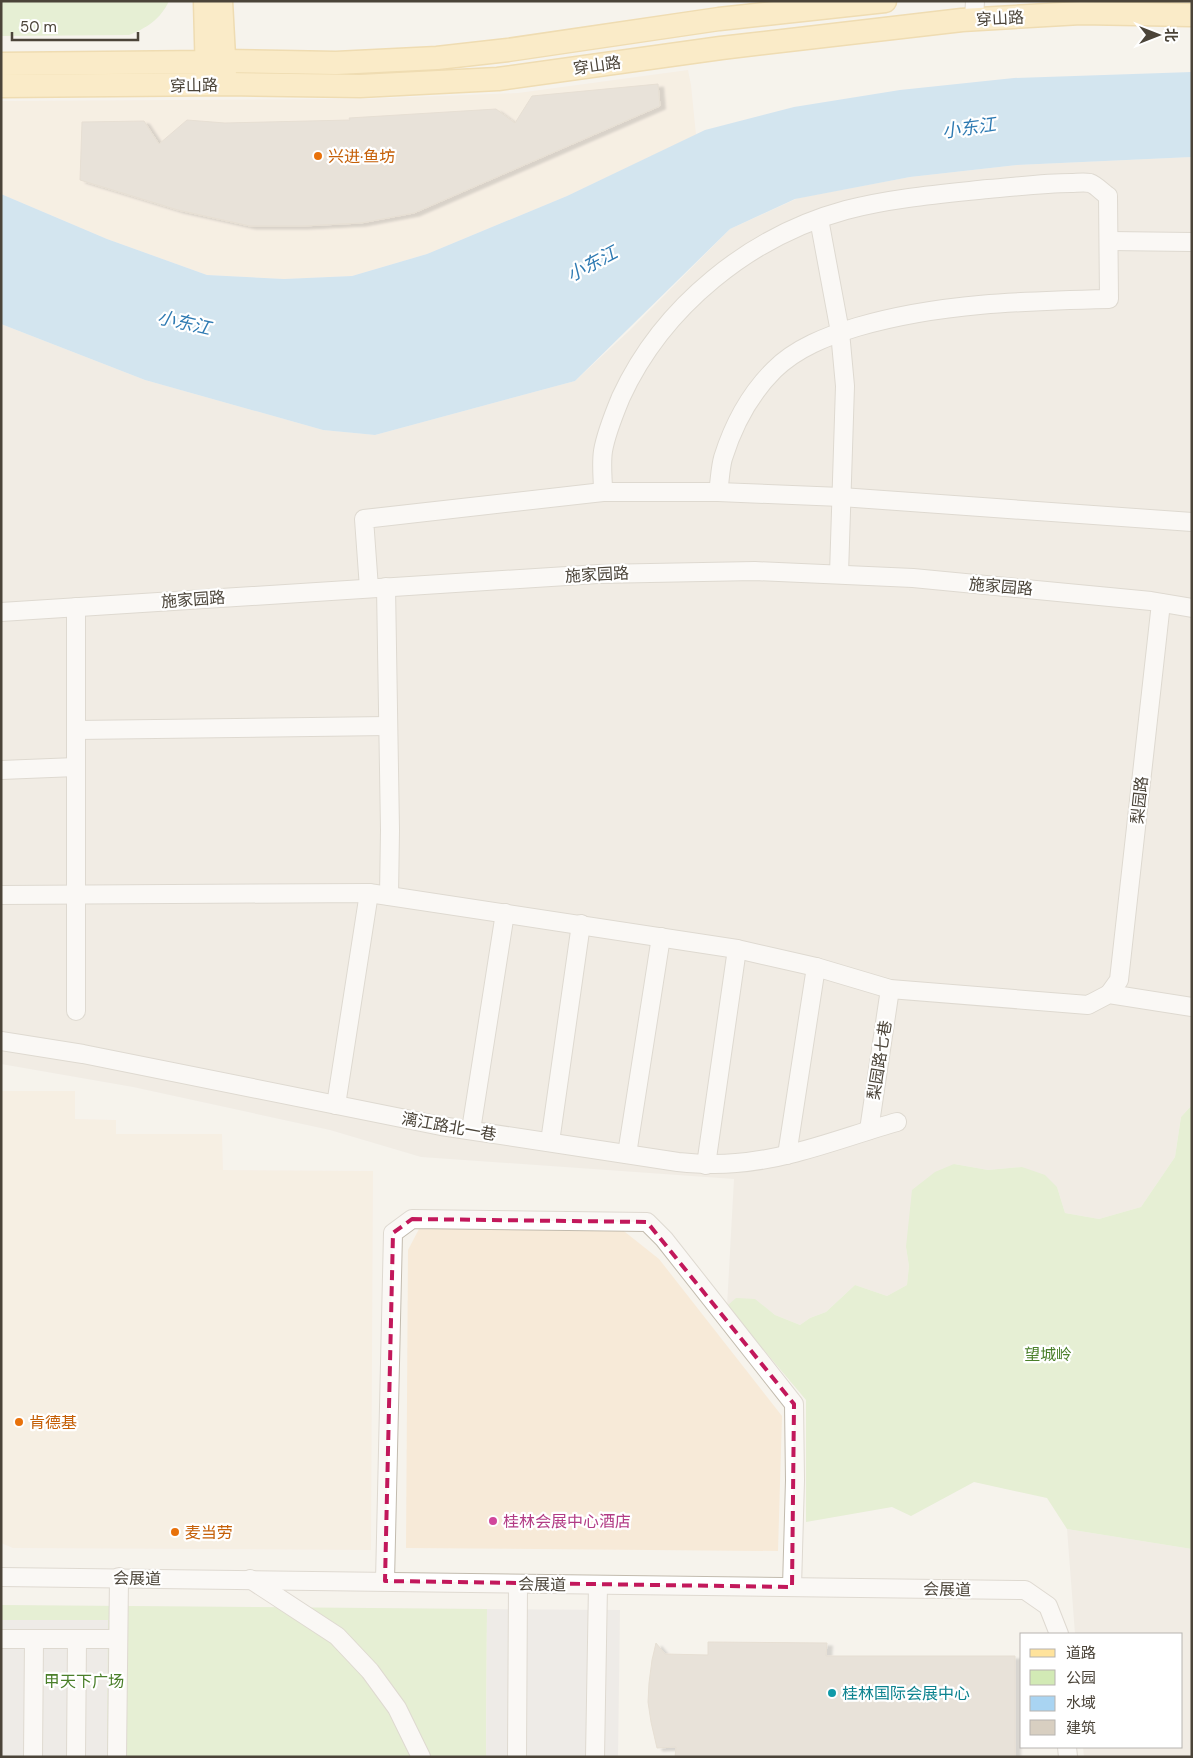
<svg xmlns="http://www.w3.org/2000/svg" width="1193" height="1758" font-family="'DM Sans','Noto Sans SC',sans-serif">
	<defs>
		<filter id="shadow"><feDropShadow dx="5.5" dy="3" stdDeviation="1" flood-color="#0004"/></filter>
	</defs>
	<rect width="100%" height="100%" fill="#f6f3ec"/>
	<!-- residential -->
	<g fill="#eae5da">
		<path d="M1192 157V1105L1181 1117 1175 1157 1141 1207 1099 1219 1065 1213 1057 1187 1022 1167 988 1170 954 1164 906 1247 909 1266 907 1285 887 1296 855 1285 826 1312 810 1318 800 1325 775 1315 754 1299 727 1306 734 1179 421 1157 330 1130 133 1087 1 1064V324L145 380 323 430 375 435 575 381 630 330 730 229 798 198 910 177 1017 165Z"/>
		<path d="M1067 1529 1192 1549V1757H1084L1083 1747H1182V1634H1075Z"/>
	</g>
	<!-- commercial -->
	<g fill="#f7ead8">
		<path d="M688 70 691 85 696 135 567 196 427 254 352 276 284 279 207 275 107 239 1 194V101L363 99 518 93Z"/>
		<path d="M1 1091H75V1119L116 1120V1134H222L223 1170 373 1171 371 1550 13 1548 1 1543Z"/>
		<path d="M620 1228 659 1259 782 1416 778 1551 406 1548 408 1250 419 1229Z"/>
	</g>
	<!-- green -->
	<g fill="#d2eab5">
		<path d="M1 1H169C160 20 146 28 129 35L1 36Z"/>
		<path d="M1192 1105V1549L1067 1529 1047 1498 974 1482 911 1516 892 1507 806 1522V1400L727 1306 736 1298 755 1299 775 1315 800 1325 810 1318 826 1312 855 1285 887 1296 907 1285 909 1266 906 1247 912 1190 935 1172 954 1164 988 1170 1022 1167 1045 1175 1057 1187 1065 1213 1099 1219 1141 1207 1175 1157 1181 1117Z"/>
		<path d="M1 1605 487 1609 486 1757H1Z"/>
	</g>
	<!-- parking -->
	<g fill="#e5e3e0">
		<path d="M487 1609 620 1610 618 1757H486Z"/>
		<path d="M1 1620H108L107 1757H1Z"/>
	</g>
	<!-- water -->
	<path fill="#a9d4f2" d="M1192 72V157L1017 165 910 177 795 199 730 229 575 381 375 435 323 430 145 380 1 324V194L107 239 207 275 284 279 352 276 427 254 567 196 705 130 794 107 900 90 1014 78Z"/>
	<!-- building -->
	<g fill="#d8cfc1" stroke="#d3c7b4" filter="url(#shadow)">
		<path d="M658 84 660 106 414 213 361 223 303 226H250L178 210 80 180 82 122 144 121 159 144 187 120 225 123 350 120 349 118 496 109 515 123 532 96Z"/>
		<path d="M708 1642 827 1643 826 1656H1015V1757H675L676 1747 657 1748 651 1722 648 1702 649 1683 652 1660 656 1643 665 1654 708 1655Z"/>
	</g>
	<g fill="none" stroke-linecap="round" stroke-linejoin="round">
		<!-- minor casing -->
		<g stroke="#c2bbae" stroke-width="20">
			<g id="minor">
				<path d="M974 19 975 1"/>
				<path d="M819 219 840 332 845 386 839 574"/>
				<path d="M1109 241 1192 242"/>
				<path d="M603 492C603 479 601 464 603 451 606 433 614 414 621 397 663 306 750 236 846 210 892 198 941 194 988 189 1015 187 1043 183 1071 183 1076 183 1084 182 1090 183 1096 185 1103 193 1108 196L1109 299C1024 301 939 303 857 327 827 336 796 348 774 370 750 394 733 426 723 458 720 469 720 481 718 492"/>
				<path d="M386 587 390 830 389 896"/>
				<path d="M369 588 364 519 603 492H718L841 497 1192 522"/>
				<path d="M76 607V1011"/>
				<path d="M1 612 598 574 755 571 913 578 1151 601 1192 608"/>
				<path d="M76 730 388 726"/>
				<path d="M1 770 76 767"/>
				<path d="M1 895 369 893 737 949 816 967 890 989 1088 1005 1109 994 1192 1007"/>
				<path d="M1109 994 1119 980 1161 603"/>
				<path d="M1 1041 83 1054 441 1126 678 1162C697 1164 716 1165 736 1163 791 1159 844 1137 897 1122"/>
				<path d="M336 1105 369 893"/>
				<path d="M471 1130 505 913"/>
				<path d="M869 1130 890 989"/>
				<path d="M550 1142 581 924"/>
				<path d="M627 1154 661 937"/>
				<path d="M787 1155 816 967"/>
				<path d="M706 1165 737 949"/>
				<path d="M1 1577 1025 1590 1048 1606 1059 1634"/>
				<path d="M250 1579 337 1636 370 1671 397 1708 421 1757"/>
				<path d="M385 1581 393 1233 412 1219 647 1222 664 1239 794 1404 795 1480 792 1587"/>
				<path d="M1 1639H118"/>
				<path d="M1067 1747 1068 1757"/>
				<path d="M33 1757 34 1639"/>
				<path d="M76 1757 77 1639"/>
				<path d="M117 1757 119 1577"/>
				<path d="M517 1757 518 1584"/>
				<path d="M595 1757 598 1585"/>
			</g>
		</g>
		<!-- major casing -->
		<g stroke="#e6c16a" stroke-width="25">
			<g id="major">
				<path d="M205 1 207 78"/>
				<path d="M221 1 225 76"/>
				<path d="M1 64 207 62 224 61 336 63 437 58 508 50 719 19 885 1"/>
				<path d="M1 86 226 84 360 86 498 79 721 48 962 20 1081 13 1192 15"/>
			</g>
		</g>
		<!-- minor -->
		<use href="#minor" stroke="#fff" stroke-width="18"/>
		<!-- major -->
		<use href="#major" stroke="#ffe39c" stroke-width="22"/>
	</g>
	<!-- marked area -->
	<path d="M0 0H1193V1758H0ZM412 1219 647 1222 794 1404 792 1587 385 1581 393 1233Z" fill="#f6f3ec" fill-opacity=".55" fill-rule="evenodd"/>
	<path fill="none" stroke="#c2185b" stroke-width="4" stroke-dasharray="10 6" stroke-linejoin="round" d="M412 1219 647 1222 794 1404 792 1587 385 1581 393 1233Z"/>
	<!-- markers -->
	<g fill="#e8710a" stroke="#fff" stroke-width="2">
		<circle cx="318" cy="156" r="5"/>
		<circle cx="19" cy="1422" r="5"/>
		<circle cx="175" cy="1532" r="5"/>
	</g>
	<circle fill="#d1479c" stroke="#fff" stroke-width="2" cx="493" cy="1521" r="5"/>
	<circle fill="#0f9aa8" stroke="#fff" stroke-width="2" cx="832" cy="1693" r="5"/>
	<g text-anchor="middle" stroke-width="4.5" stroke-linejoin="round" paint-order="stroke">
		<!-- street labels -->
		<g font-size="16" fill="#4b4439" stroke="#fff">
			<text transform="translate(1000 18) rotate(-3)" y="6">穿山路</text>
			<text transform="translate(597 65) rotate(-8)" y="6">穿山路</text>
			<text transform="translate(194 85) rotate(-1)" y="6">穿山路</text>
			<text transform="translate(597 574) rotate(-3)" y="6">施家园路</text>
			<text transform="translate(1001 586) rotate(5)" y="6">施家园路</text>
			<text transform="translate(193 599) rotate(-4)" y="6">施家园路</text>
			<text transform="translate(1139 800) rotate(-84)" y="6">梨园路</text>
			<text transform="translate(879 1060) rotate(-81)" y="6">梨园路七巷</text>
			<text transform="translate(449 1126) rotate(10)" y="6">漓江路北一巷</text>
			<text transform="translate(137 1578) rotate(1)" y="6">会展道</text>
			<text transform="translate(542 1584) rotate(1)" y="6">会展道</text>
			<text transform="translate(947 1589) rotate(1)" y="6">会展道</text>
		</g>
		<!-- food labels -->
		<g font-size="16" fill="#c56008" stroke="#fff" text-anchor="start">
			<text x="328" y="162">兴进·鱼坊</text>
			<text x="29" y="1428">肯德基</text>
			<text x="185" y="1538">麦当劳</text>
		</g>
		<!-- park labels -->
		<g font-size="16" fill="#4a7f2a" stroke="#fff">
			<text x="1048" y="1360">望城岭</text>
			<text x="84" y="1687">甲天下广场</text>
		</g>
		<!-- hotel labels -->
		<g font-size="16" fill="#b23c85" stroke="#fff" text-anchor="start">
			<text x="503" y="1527">桂林会展中心酒店</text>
		</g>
		<!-- culture labels -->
		<g font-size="16" fill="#0d838f" stroke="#fff" text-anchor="start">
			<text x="842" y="1699">桂林国际会展中心</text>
		</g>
		<!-- water labels -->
		<g font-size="18" font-style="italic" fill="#2e7ab2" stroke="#fff">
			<text transform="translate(969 128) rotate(-8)" y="6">小东江</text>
			<text transform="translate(592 264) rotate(-28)" y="6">小东江</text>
			<text transform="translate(184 323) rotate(13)" y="6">小东江</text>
		</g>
	</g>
	<!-- border -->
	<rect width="1193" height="1758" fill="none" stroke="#4b4439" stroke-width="5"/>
	<!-- legend -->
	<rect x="1020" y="1633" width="162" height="115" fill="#ffffff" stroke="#b7b4b0"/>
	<rect x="1030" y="1649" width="25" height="8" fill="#ffe39c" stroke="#b7b4b0"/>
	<text x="1066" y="1658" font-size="15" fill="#4b4439">道路</text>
	<rect x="1030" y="1670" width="25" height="15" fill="#d2eab5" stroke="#b7b4b0"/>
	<text x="1066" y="1683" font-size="15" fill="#4b4439">公园</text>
	<rect x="1030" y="1696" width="25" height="15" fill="#a9d4f2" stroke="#b7b4b0"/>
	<text x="1066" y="1708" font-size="15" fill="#4b4439">水域</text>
	<rect x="1030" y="1720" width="25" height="15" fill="#d8cfc1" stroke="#b7b4b0"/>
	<text x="1066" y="1733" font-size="15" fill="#4b4439">建筑</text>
	<!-- north arrow -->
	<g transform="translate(1158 35) rotate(90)" stroke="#ffffff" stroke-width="4" paint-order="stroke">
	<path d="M0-4L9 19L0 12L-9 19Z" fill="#4b4439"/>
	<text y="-8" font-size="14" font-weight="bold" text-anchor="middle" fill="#4b4439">北</text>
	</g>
	<!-- scale -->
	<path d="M12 32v8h126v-8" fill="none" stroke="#4b4439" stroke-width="2.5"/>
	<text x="20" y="32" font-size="15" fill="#4b4439" stroke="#ffffff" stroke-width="4" paint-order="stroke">50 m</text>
</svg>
